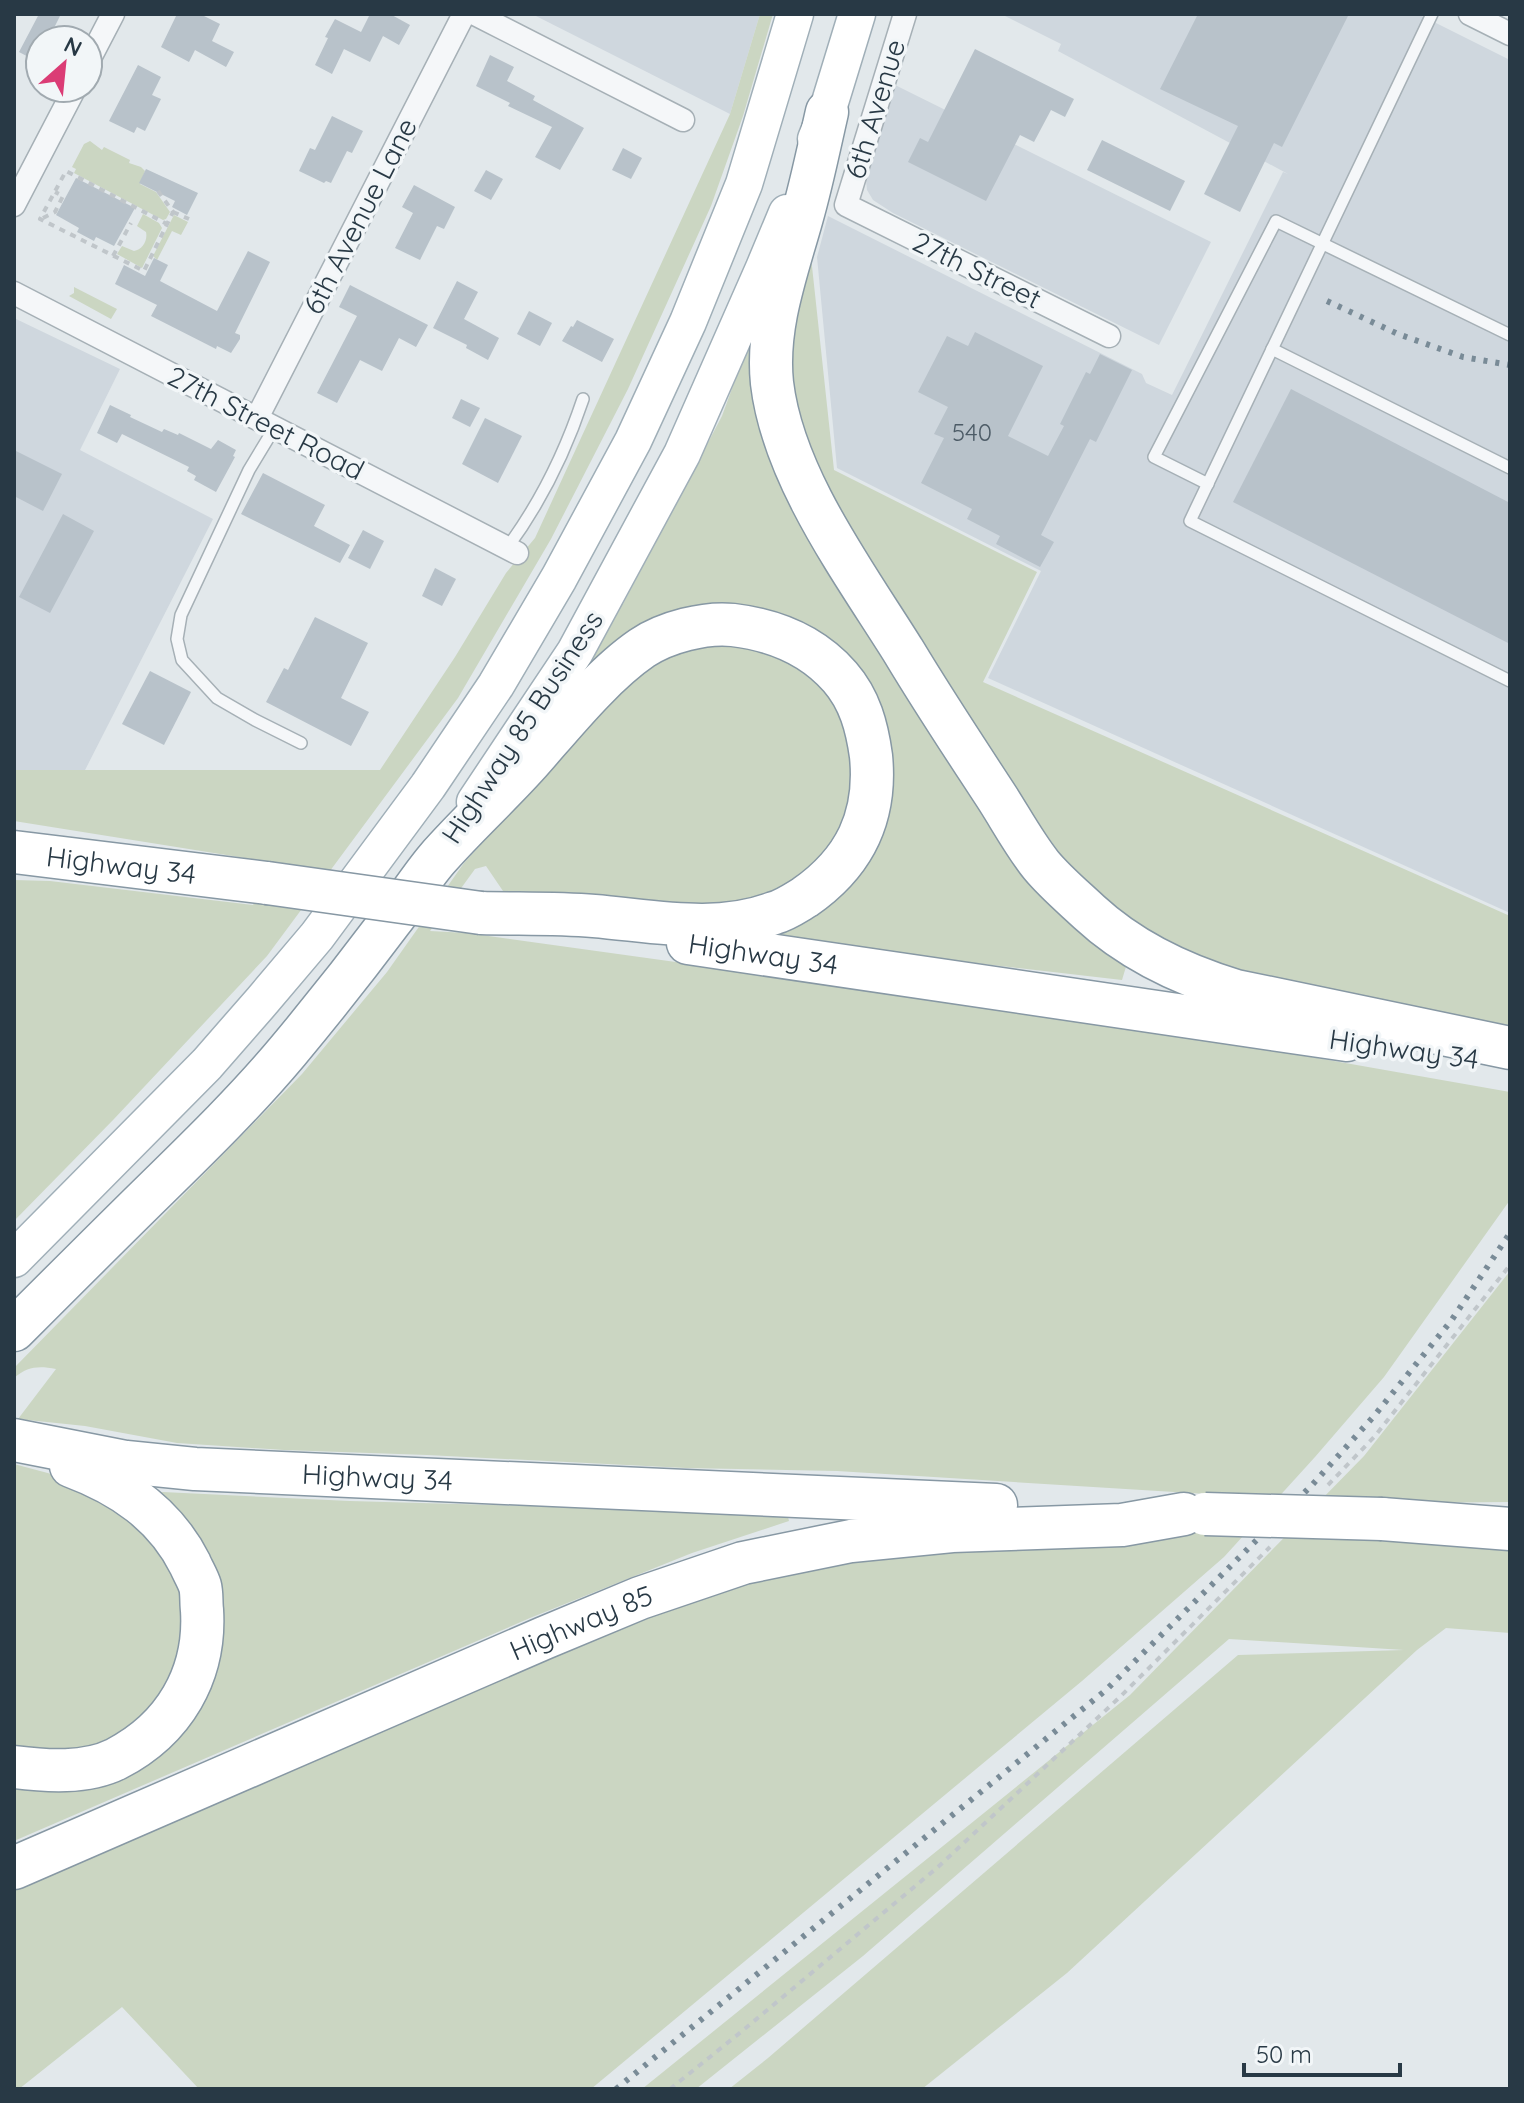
<svg xmlns="http://www.w3.org/2000/svg" width="1524" height="2103" font-family="Quicksand,sans-serif">
	<rect width="100%" height="100%" fill="#e2e8eb"/>
	<!-- built -->
	<g fill="#cfd7de">
		<path d="M532 14H760L730 114Z"/>
		<path d="M1001 14H1418L1510 60V913L988 678 1041 571 837 468 817 257 828 216 1142 374 1146 383 1172 395 1283 172 1288 174 1058 51 1061 44Z"/>
		<path d="M891 83 1211 242 1159 345 893 213 873 200 867 190 865 170Z"/>
		<path d="M14 318 120 369 80 450 213 519 82 776 14 774Z"/>
	</g>
	<!-- green -->
	<g fill="#cbd6c2">
		<path d="M760 14H773L743 116 711 206 628 389 551 539 458 698 267 956 114 1119 14 1221V880L50 881 253 905 277 863 14 821V770H380L455 657 506 573 535 538 730 114Z"/>
		<path d="M90 141 102 150 104 147 130 160 129 163 141 167 145 171 140 184 156 192 170 212 166 219 163 220 74 173 76 169 72 167 84 144Z"/>
		<path d="M143 214 159 223 162 228 142 268 117 254 122 246 134 251C142 250 148 241 146 232L137 226Z"/>
		<path d="M174 215 188 222 181 235 172 231 157 260 153 256Z"/>
		<path d="M811 257 834 470 1037 572 983 682 1510 916V1027L1203 964 1142 928 1083 885 1027 808 818 477 787 402 782 352Z"/>
		<path d="M74 287 117 309 111 319 69 296 74 293Z"/>
		<path d="M757 320 756 401 1128 960 1122 980 773 940V926L805 916 885 755 771 615 577 677 616 602 623 604 722 416Z"/>
		<path d="M691 643 775 647 835 693 858 767 839 844 817 878 706 917 503 891 486 866 475 869 430 931 467 933 1135 1026 1510 1092V1200L1384 1377 1315 1457 1224 1557 1082 1681 591 2089H199L122 2007 19 2089H14V1886L374 1727 683 1603 776 1570 1223 1495 837 1471 686 1468 427 1455 284 1450 177 1443 85 1426 18 1419 56 1369C39 1366 28 1366 14 1378V1368L302 1074 387 972 464 863 647 660Z"/>
		<path d="M1510 1271V1502L1398 1503 1510 1548V1633L1446 1628 1417 1650 1067 1973 922 2089H729L768 2058 1238 1655 1404 1650 1229 1639 863 1956 696 2089H642L1130 1695 1364 1456Z"/>
		<path d="M14 1464 70 1479 161 1535 185 1607 183 1639 165 1695 134 1725 91 1750 14 1752Z"/>
		<path d="M163 1492 350 1501 787 1513 789 1521 692 1553 530 1618 14 1841V1776L66 1782 211 1656 156 1493Z"/>
	</g>
	<!-- building -->
	<g fill="#b8c2ca">
		<path d="M39 14H61L48 40H40V63L19 52Z"/>
		<path d="M177 14H200L220 24 212 41 234 52 226 67 195 50 189 62 161 47Z"/>
		<path d="M370 14H390L410 25 399 45 383 36 370 62 344 49 332 74 315 65 328 38 325 37 335 19 361 32Z"/>
		<path d="M1198 14H1349L1282 147 1274 143 1240 212 1204 194 1238 126 1160 89Z"/>
		<path d="M975 49 1074 99 1065 117 1051 110 1034 142 1020 135 986 201 908 162 920 138 928 142Z"/>
		<path d="M490 55 514 67 507 81 535 96 533 100 584 128 560 170 535 157 552 127 508 106 510 103 476 86Z"/>
		<path d="M138 65 161 77 152 95 161 99 145 131 137 127 134 133 109 121Z"/>
		<path d="M332 116 363 131 352 153 347 151 331 183 326 181 324 183 299 171 310 148 315 150Z"/>
		<path d="M1102 140 1185 181 1170 211 1087 170Z"/>
		<path d="M623 148 642 158 631 179 612 170Z"/>
		<path d="M146 169 198 193 187 215 172 207 175 201 139 183Z"/>
		<path d="M486 170 503 179 491 200 474 191Z"/>
		<path d="M76 178 135 208 114 246 96 237 94 241 77 232 79 228 56 215Z"/>
		<path d="M414 185 455 207 444 229 437 226 420 260 395 248 413 213 402 207Z"/>
		<path d="M248 251 270 262 235 333 240 335V339L231 353 217 346 216 349 151 316 157 305 115 284 124 265 145 276 154 258 168 265 160 281 217 311Z"/>
		<path d="M457 281 478 292 464 319 499 338 488 360 466 348 467 345 433 328Z"/>
		<path d="M350 285 428 325 416 347 399 338 382 371 360 360 337 403 317 393 357 316 339 307Z"/>
		<path d="M529 311 552 323 540 346 517 334Z"/>
		<path d="M577 320 614 339 602 362 562 341 571 326 573 327Z"/>
		<path d="M975 332 1043 366 1008 436 1048 456 1064 426 1060 424 1086 372 1090 374 1100 354 1132 370 1096 442 1090 439 1041 535 1054 542 1040 567 996 544 1000 536 967 519 972 509 921 483 944 438 934 434 948 407 918 392 947 336 968 346Z"/>
		<path d="M1291 389 1510 503V644L1233 502Z"/>
		<path d="M461 399 480 408 470 427 452 418Z"/>
		<path d="M110 405 131 415 130 417 162 432 164 429 178 435 179 433 211 449 218 440 236 450 233 456 235 457 216 492 194 480 196 476 187 471 189 467 122 434 117 443 97 433Z"/>
		<path d="M485 418 522 436 498 483 462 464Z"/>
		<path d="M14 450 62 474 43 511 14 496Z"/>
		<path d="M263 473 325 505 314 526 350 545 340 563 241 514Z"/>
		<path d="M63 514 94 531 50 613 19 597Z"/>
		<path d="M363 530 384 541 370 569 348 558Z"/>
		<path d="M435 568 456 579 442 606 422 596Z"/>
		<path d="M315 617 368 643 341 698 369 712 351 746 266 702 284 668 288 670Z"/>
		<path d="M150 671 191 692 164 745 122 724Z"/>
	</g>
	<g fill="none" stroke-linecap="round" stroke-linejoin="round">
		<!-- lane casing -->
		<g stroke="#a6b0b6" stroke-width="14">
			<g id="lane">
				<path d="M1432 14 1190 521 1510 681"/>
				<path d="M1272 349 1510 468"/>
				<path d="M275 427 249 470 181 615 177 639 182 660 217 698 255 720 301 743"/>
				<path d="M1208 484 1154 457 1276 221 1510 335"/>
				<path d="M507 548C541 502 565 453 583 399"/>
			</g>
		</g>
		<!-- street casing -->
		<g stroke="#a6b0b6" stroke-width="25">
			<g id="street">
				<path d="M475 14 683 120"/>
				<path d="M905 14 846 205 1109 336"/>
				<path d="M1470 14 1510 34"/>
				<path d="M88 62 113 14"/>
				<path d="M14 205 75 88"/>
				<path d="M14 293 517 553"/>
				<path d="M257 418 464 14"/>
			</g>
		</g>
		<!-- primary casing -->
		<g stroke="#a0afb8" stroke-width="39">
			<g id="primary">
				<path d="M816 139 827 112 857 14"/>
				<path d="M475 802 575 652 682 454 764 268 787 213"/>
				<path d="M14 1259 207 1064 262 1001 317 936 428 786 496 685 559 578 633 441 688 322 744 184 795 14"/>
			</g>
		</g>
		<!-- highway casing -->
		<g stroke="#8798a4" stroke-width="45">
			<g id="highway">
				<path d="M827 112C819 147 812 182 802 217 787 271 766 326 772 383 783 477 854 572 904 652 934 702 966 750 998 799 1012 821 1025 845 1041 865 1055 882 1073 897 1089 912 1130 950 1183 975 1236 991L1510 1048"/>
				<path id="s1" d="M14 852 267 883"/>
				<path id="s2" d="M688 943 1347 1040"/>
				<path d="M14 1330C61 1283 108 1236 156 1189 201 1145 247 1100 288 1051 323 1009 357 966 390 922 406 902 420 879 437 859 465 827 498 797 527 765 560 728 601 676 642 648 666 632 705 622 733 625 774 630 812 645 840 677 860 700 867 727 871 756 877 817 855 862 805 897 795 903 785 910 774 913 716 935 654 921 594 916 557 913 519 914 481 913"/>
				<path id="s3" d="M14 1440 126 1462 195 1469 996 1505"/>
				<path d="M1382 1519 1510 1529"/>
				<path d="M14 1767C46 1771 86 1774 116 1759 174 1729 206 1675 202 1610 201 1603 202 1593 200 1586 198 1579 193 1571 190 1564 165 1514 122 1485 71 1466"/>
				<path id="s4" d="M14 1868 544 1638 640 1598 743 1563 851 1541 952 1531 1122 1525 1184 1514"/>
			</g>
		</g>
		<!-- path -->
		<g stroke="#c0c6ca" stroke-width="4" stroke-dasharray="6 6" stroke-linecap="butt">
			<path d="M158 191 173 212 144 271 40 219 66 171 167 224"/>
			<path d="M173 212 189 219"/>
			<path d="M43 218 55 212 63 196 55 192"/>
			<path d="M113 256 131 223"/>
			<path d="M1328 1485 1375 1436 1510 1265"/>
			<path d="M670 2089 741 2032 938 1867 1121 1696 1270 1547"/>
		</g>
		<!-- lane -->
		<use href="#lane" stroke="#f5f7f9" stroke-width="11"/>
		<!-- street -->
		<use href="#street" stroke="#f5f7f9" stroke-width="22"/>
		<!-- primary -->
		<use href="#primary" stroke="#fff" stroke-width="36"/>
		<!-- highway -->
		<use href="#highway" stroke="#fff" stroke-width="42"/>
		<!-- rail -->
		<g stroke="#798b97" stroke-width="6" stroke-dasharray="4 8" stroke-linecap="butt">
			<path d="M1327 301 1398 334 1463 357 1510 365"/>
			<path d="M616 2089 1106 1690 1312 1485 1374 1416 1451 1321 1510 1233"/>
		</g>
		<!-- highway-bridge casing -->
		<g stroke="#8798a4" stroke-width="45" stroke-linecap="butt">
			<g id="highway-bridge">
				<path d="M267 883 481 913"/>
				<path d="M1205 1514 1382 1519"/>
			</g>
		</g>
		<!-- highway-bridge -->
		<use href="#highway-bridge" stroke="#fff" stroke-width="42"/>
	</g>
	<g text-anchor="middle" stroke-width="7" stroke-linejoin="round" paint-order="stroke">
		<!-- number labels -->
		<g font-size="24" fill="#4c5b66">
			<text x="972" y="441">540</text>
		</g>
		<!-- street labels -->
		<g font-size="28" fill="#283945" stroke="#f2f6f8">
			<text transform="translate(875 109) rotate(-73)" y="10">6th Avenue</text>
			<text transform="translate(360 216) rotate(-63)" y="10">6th Avenue Lane</text>
			<text transform="translate(977 270) rotate(26)" y="10">27th Street</text>
			<text transform="translate(266 423) rotate(27)" y="10">27th Street Road</text>
			<text transform="translate(522 727) rotate(-57)" y="10">Highway 85 Business</text>
			<text dy="10" stroke="none"><textPath href="#s1" startOffset="108">Highway 34</textPath></text>
			<text dy="10" stroke="none"><textPath href="#s2" startOffset="76">Highway 34</textPath></text>
			<text transform="translate(1404 1049) rotate(8)" y="10">Highway 34</text>
			<text dy="10" stroke="none"><textPath href="#s3" startOffset="366">Highway 34</textPath></text>
			<text dy="10" stroke="none"><textPath href="#s4" startOffset="618">Highway 85</textPath></text>
		</g>
	</g>
	<!-- border -->
	<rect width="1524" height="2103" fill="none" stroke="#283945" stroke-width="32"/>
	<!-- north arrow -->
	<g transform="translate(64 64) rotate(27)"><circle r="38" fill="#f2f6f8" stroke="#a1aab0" stroke-width="2"/>
	<path d="M0-6L14 30L0 20L-14 30Z" fill="#db3c75"/>
	<text y="-12" font-size="22" font-weight="bold" text-anchor="middle" fill="#283945">N</text>
	</g>
	<!-- scale -->
	<path d="M1244 2063v12h156v-12" fill="none" stroke="#283945" stroke-width="4"/>
	<text x="1256" y="2063" font-size="24" fill="#283945" stroke="#f2f6f8" stroke-width="6" paint-order="stroke">50 m</text>
</svg>
